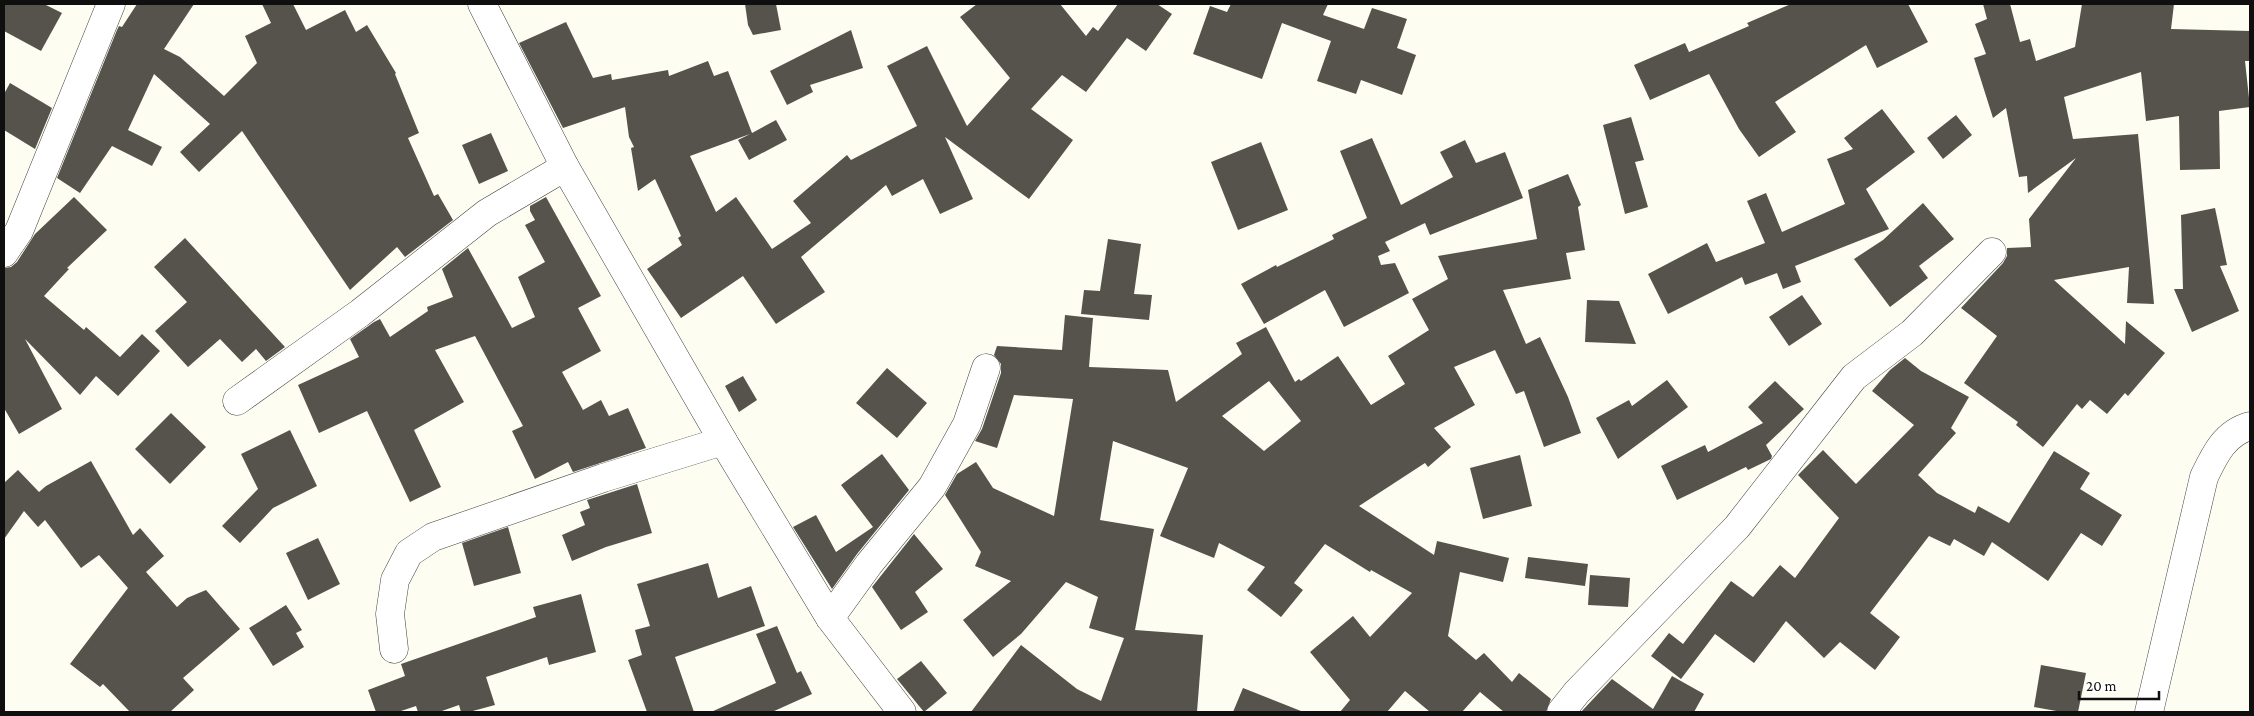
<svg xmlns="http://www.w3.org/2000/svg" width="2254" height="716" font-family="'Crimson Pro',serif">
	<rect width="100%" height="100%" fill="#fdfef1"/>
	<!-- building -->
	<g fill="#56534c" fill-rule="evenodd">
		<path d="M4 4H44L62 13 41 51 4 31Z"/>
		<path d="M137 4H194L164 49 180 57 224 96 257 63 245 36 271 23 262 4H293L306 30 345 10 356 32 367 25 396 73 395 74 419 133 408 138 434 196 438 194 453 220 405 257 397 247 350 290 242 131 199 172 180 152 210 124 154 74 128 130 162 147 152 166 112 146 80 193 57 178 117 30 119 26 122 27Z"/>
		<path d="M745 4H776L781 30 753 35 748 25Z"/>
		<path d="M977 4H1060L1086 36 1093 27 1098 31 1118 4H1157L1172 14 1146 51 1127 38 1086 92 1062 75 1031 109 1073 140 1029 199 945 137 973 199 940 214 923 179 892 196 886 185 801 257 825 292 776 324 743 276 681 318 647 269 682 245 678 238 681 236 655 179 638 191 631 148 634 147 629 137 625 107 563 128 519 43 566 22 593 78 611 74 612 80 668 70 669 76 708 61 714 76 728 71 752 133 776 120 787 140 749 160 738 140 750 134 690 156 716 212 736 197 772 249 811 223 793 201 847 155 851 160 917 126 887 66 927 46 967 126 1010 78 960 17Z"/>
		<path d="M1231 4H1328L1323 15 1364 29 1372 8 1407 19 1397 48 1416 55 1402 95 1361 80 1356 94 1317 81 1331 41 1282 23 1262 79 1193 54 1210 6 1227 12Z"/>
		<path d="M1791 4H1908L1928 42 1877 68 1866 45 1775 102 1796 132 1759 157 1739 129 1709 74 1650 100 1634 65 1685 43 1689 52 1749 26 1747 23Z"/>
		<path d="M1983 4H2010L2020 42 2030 39 2036 61 2075 47 2082 4H2174L2171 29 2250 31V61H2245L2250 107 2219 111 2220 169 2180 170 2179 116 2146 121 2141 72 2064 97 2073 139 2138 134 2154 304 2127 303 2129 267 2054 280 2125 344 2126 321 2165 353 2128 396 2125 393 2107 414 2090 400 2082 409 2077 404 2043 447 2016 425 2018 422 1964 383 1997 336 1961 308 2003 263 2007 256V248L2031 247 2029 219 2076 158 2028 193 2027 176 2019 177 2006 108 1993 118 1974 58 1986 54 1975 24 1987 19Z"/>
		<path d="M851 30 863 68 810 85 813 92 787 105 770 71Z"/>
		<path d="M10 83 52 108 35 149 4 130V94Z"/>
		<path d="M1882 109 1915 152 1866 189 1889 229 1795 266 1801 282 1783 289 1777 273 1745 285 1742 277 1668 314 1648 274 1707 243 1716 262 1765 243 1747 201 1766 193 1782 232 1845 204 1827 159 1853 149 1844 138Z"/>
		<path d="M1956 115 1972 135 1943 159 1927 138Z"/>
		<path d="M1631 117 1644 160 1635 162 1648 207 1625 214 1603 125Z"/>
		<path d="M491 133 508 171 479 184 462 145Z"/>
		<path d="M1372 138 1401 205 1453 177 1440 152 1465 140 1476 163 1505 152 1523 198 1430 235 1425 223 1385 242 1390 251 1378 256 1381 265 1395 263 1409 293 1344 327 1325 290 1264 324 1241 284 1276 265 1277 267 1334 239 1332 235 1367 218 1340 151Z"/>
		<path d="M1261 142 1288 210 1238 230 1211 162Z"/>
		<path d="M1568 174 1581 205 1578 207 1585 250 1566 253 1571 279 1503 290 1526 344 1540 337 1568 397 1581 433 1544 447 1524 391 1516 394 1495 350 1454 367 1475 405 1434 428 1451 447 1428 467 1425 463 1359 506 1434 555 1437 541 1509 558 1503 582 1460 572 1448 636 1476 660 1484 653 1512 682 1519 673 1551 699 1546 712H1504L1480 692 1462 712H1430L1405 691 1387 712H1340L1350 700 1310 652 1353 616 1370 637 1412 593 1371 570 1370 572 1325 544 1294 583 1303 590 1281 617 1247 590 1265 567 1219 543 1214 558 1160 536 1188 468 1113 441 1100 520 1154 529 1135 630 1203 635 1197 712H971L1021 645 1077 689 1101 701 1124 638 1089 628 1098 597 1066 582 1021 634 993 657 963 620 1011 581 975 566 981 552 945 495 957 474 976 462 993 488 1054 516 1073 399 1014 395 997 448 975 441 982 429 1001 373V364L994 355 997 346 1062 350 1065 315 1093 318 1089 367 1168 370 1176 402 1242 354 1236 343 1266 327 1295 382 1299 379 1301 381 1338 356 1371 405 1405 384 1388 356 1429 330 1412 299 1448 279 1438 256 1537 239 1528 190ZM1269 381 1301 421 1264 451 1222 416Z"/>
		<path d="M74 197 107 230 67 268 69 269 44 296 84 330 86 327 120 357 142 334 160 351 118 396 96 376 80 395 25 339 62 409 19 434 4 408V268L11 267 17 262 35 234Z"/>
		<path d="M546 197 601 296 578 308 601 351 562 372 583 410 601 400 609 416 628 408 646 448 573 472 568 462 535 479 512 431 523 426 475 336 435 350 464 402 414 430 441 487 410 502 367 411 319 433 298 385 359 357 350 339 374 322 380 319 390 337 428 311 427 307 453 297 442 269 468 248 512 328 535 317 518 277 545 262 525 225 535 220 530 211V206Z"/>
		<path d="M1923 203 1954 239 1919 266 1928 278 1890 307 1854 259 1883 240Z"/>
		<path d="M2215 208 2227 265 2220 266 2239 311 2192 332 2174 289H2183L2181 215Z"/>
		<path d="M185 238 285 347 266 361 256 349 242 362 220 339 188 367 155 331 187 302 154 267Z"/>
		<path d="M1108 239 1141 244 1134 294 1152 295 1149 320 1081 314 1084 290 1100 291Z"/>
		<path d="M1802 295 1822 324 1789 346 1769 317Z"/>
		<path d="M1587 300 1619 301 1636 344 1585 342Z"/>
		<path d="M1905 358 1921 371 1969 397 1951 428 1956 433 1918 475 1937 493 1975 513 1978 506 2009 523 2054 451 2090 473 2080 489 2122 515 2102 546 2081 533 2048 581 1992 542 1984 556 1954 539 1950 546 1929 536 1870 613 1900 637 1875 670 1840 642 1824 658 1786 621 1754 663 1715 634 1681 679 1651 656 1669 633 1683 644 1731 581 1753 597 1780 565 1795 578 1839 518 1798 475 1823 450 1856 484 1914 425 1872 391 1890 370Z"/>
		<path d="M887 368 927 403 897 438 856 403Z"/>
		<path d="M743 376 757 400 739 412 725 386Z"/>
		<path d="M1667 380 1688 407 1618 459 1596 418 1629 400 1632 406Z"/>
		<path d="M1775 381 1804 409 1766 445 1772 456 1771 459 1748 470 1746 467 1677 500 1661 466 1705 445 1708 452 1763 423 1748 407Z"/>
		<path d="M171 413 206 447 170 484 135 449Z"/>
		<path d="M290 430 317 486 273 508 240 543 222 526 258 489 241 454Z"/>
		<path d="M882 454 909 490 857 554 832 589 793 527 816 515 836 552 873 527 841 485Z"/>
		<path d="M1520 455 1532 506 1483 519 1470 468Z"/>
		<path d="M91 461 133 535 140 528 164 556 146 572 177 607 187 598 206 590 240 629 183 678 194 690 170 712H130L103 684 100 687 70 664 128 588 99 555 81 568 45 520 38 527 24 511 4 539V483L18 470 39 492 46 486Z"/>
		<path d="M637 484 652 533 606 547 572 561 562 535 585 525 580 512 590 508 587 500Z"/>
		<path d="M508 527 521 573 474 586 462 543Z"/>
		<path d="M914 534 943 569 915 592 928 612 901 630 872 587Z"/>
		<path d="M318 538 340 584 308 600 286 553Z"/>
		<path d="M1528 557 1588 564 1585 586 1525 578Z"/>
		<path d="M708 563 718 598 751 586 765 626 675 657 694 712H647L628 660 642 655 635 630 650 626 637 584Z"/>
		<path d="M1590 575 1630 578 1628 607 1588 605Z"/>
		<path d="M581 594 596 652 549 665 547 657 486 677 495 705 469 712H461L459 705 439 712H418L416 706 398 712H376L368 690 405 676 401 664 536 617 533 607Z"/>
		<path d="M286 605 302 630 296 633 304 647 273 666 249 628Z"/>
		<path d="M777 626 797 673 801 671 812 694 772 712H711L776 683 756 634Z"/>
		<path d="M921 661 947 693 924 712 897 679Z"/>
		<path d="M2041 665 2086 673 2078 712H2062L2034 707Z"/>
		<path d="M1672 676 1704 694 1694 712H1581L1612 679 1653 709Z"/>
		<path d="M1243 688 1301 711V712H1233Z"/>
	</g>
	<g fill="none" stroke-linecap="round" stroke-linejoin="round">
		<!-- minor casing -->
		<g stroke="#424242" stroke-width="29">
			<g id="minor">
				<path d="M482 4 565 167 723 441 830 618 902 712"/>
				<path d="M4 253 19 231 111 4"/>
				<path d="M237 401 360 313 487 213 565 167"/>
				<path d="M830 618 869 564 932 487 967 424 986 368"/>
				<path d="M394 649 390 614 395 580 409 553 433 537 603 478 723 441"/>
				<path d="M1561 712 1577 692 1737 527 1854 377 1912 333 1992 252"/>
				<path d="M2149 712 2204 477C2215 454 2225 433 2250 426"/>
			</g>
		</g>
		<!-- minor -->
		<use href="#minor" stroke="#fff" stroke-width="28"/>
	</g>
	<!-- border -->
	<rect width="2254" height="716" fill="none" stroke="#0f0f0f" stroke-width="10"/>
	<!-- scale -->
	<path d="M2079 691v8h80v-8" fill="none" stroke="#0f0f0f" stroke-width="2.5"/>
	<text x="2086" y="691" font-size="15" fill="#0f0f0f" stroke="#ffffff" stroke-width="4" paint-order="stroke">20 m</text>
</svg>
